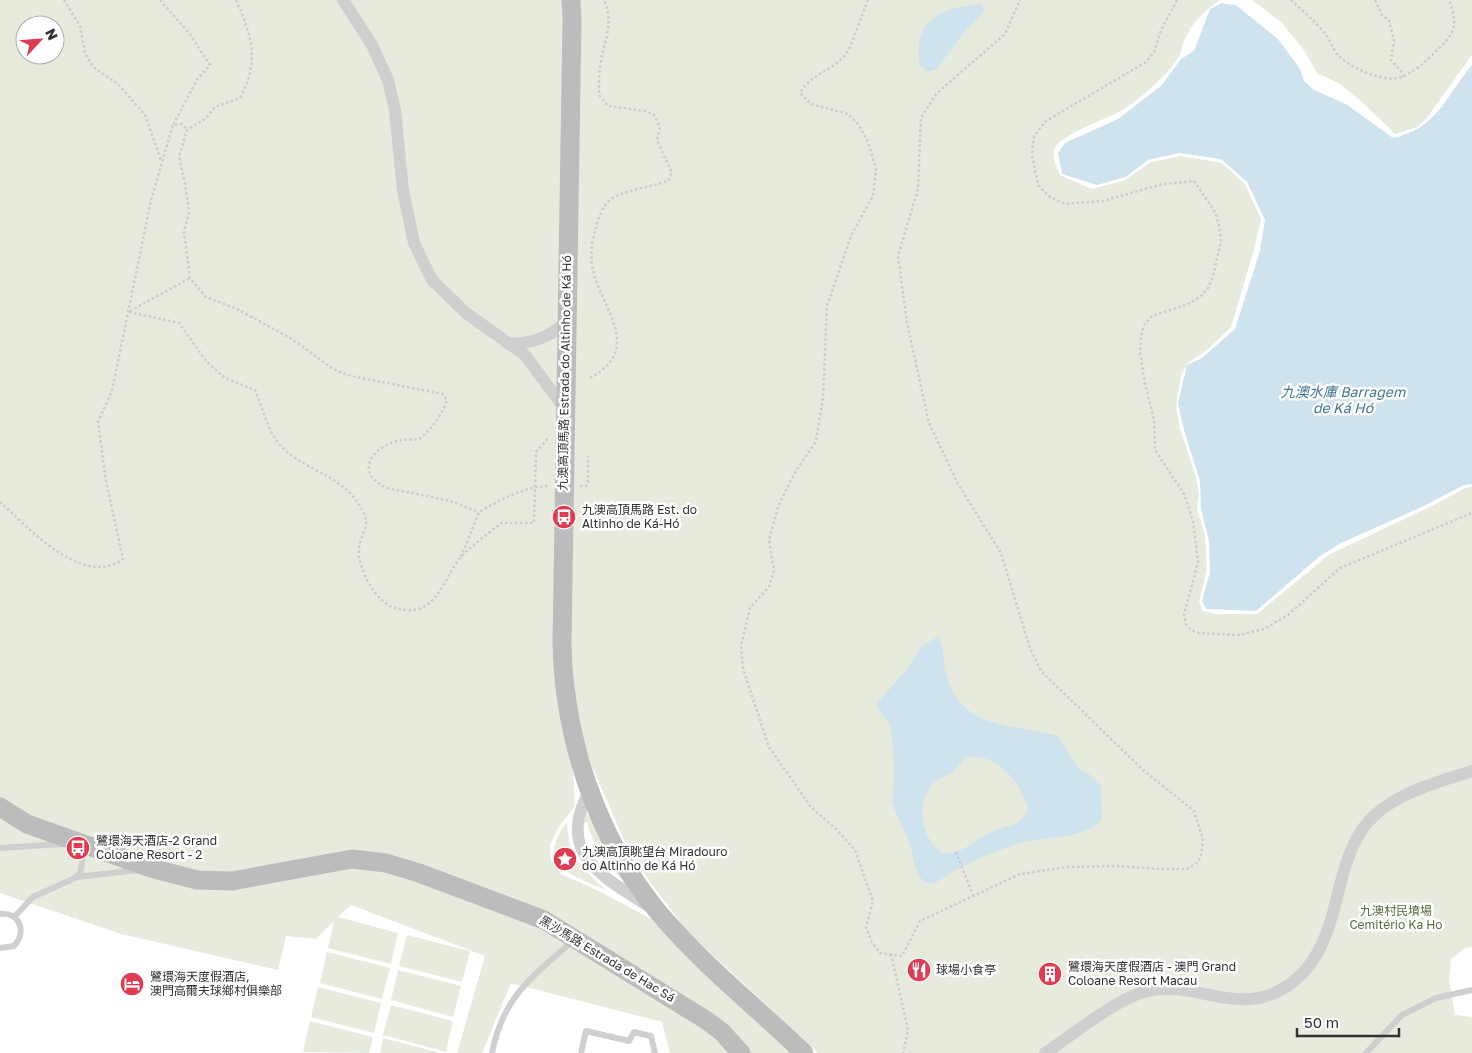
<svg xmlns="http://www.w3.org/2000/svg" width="1472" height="1053" font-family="'Golos Text','Noto Sans SC',sans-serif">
	<rect width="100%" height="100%" fill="#fff"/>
	<!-- green -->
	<g fill="#e6ebde" fill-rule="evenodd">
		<path d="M0 0H1220C1203 11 1191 24 1183 43 1182 46 1182 50 1180 54 1168 76 1148 91 1129 106 1113 118 1059 133 1054 150 1052 158 1057 168 1060 175L1092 189 1125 180 1151 162 1181 156 1222 163 1245 184 1261 219 1254 250 1231 327 1207 350 1188 363 1181 375 1176 408 1180 429 1196 477 1199 494 1197 509 1205 535 1207 569 1199 601 1203 611 1216 614H1257L1330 554 1432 506 1465 488 1472 487V947L1465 948 1451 959 1449 979 1455 1015 1472 1017V1053H818L686 930 650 882 624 840 592 766 581 732 576 705 571 643 554 645 558 704 573 769 575 806 558 828 550 845 551 861 561 874 601 892 651 919 752 1018 791 1053H670L662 1022 511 983 482 1053H457L485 956 351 905 338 917 398 933 391 964 328 948 334 921 316 939 286 936 278 970 121 934 0 893ZM25 25H55V55H25Z"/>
		<path d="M1252 0H1472V55L1426 119 1417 127 1395 134 1361 101 1340 84 1317 73 1304 50 1282 23Z"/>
		<path d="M586 811 631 886H622L623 881C607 863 593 847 587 822H583Z"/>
		<path d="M567 822C568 857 582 868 606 890 571 875 534 865 567 822Z"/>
		<path d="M407 935 470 951 462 982 399 966Z"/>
		<path d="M327 952 390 968 382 999 320 983Z"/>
		<path d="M398 970 461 986 453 1017 391 1000Z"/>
		<path d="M318 987 381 1003 374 1033 311 1017Z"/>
		<path d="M391 1005 453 1021 446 1052 383 1035Z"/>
		<path d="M310 1021 373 1037 369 1053 303 1052Z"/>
		<path d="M383 1038 441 1053H380Z"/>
	</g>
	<!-- water -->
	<g fill="#cee3ed" fill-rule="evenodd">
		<path d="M1222 3 1236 5 1278 39 1300 69 1304 81 1314 90 1346 104 1393 138C1438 128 1445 97 1472 65V484L1464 485 1424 506 1341 543 1320 556 1256 611 1206 609 1202 601 1210 572 1209 541 1201 509 1200 481 1184 430 1178 403 1187 365 1202 358 1235 329 1260 251 1265 220 1247 182 1221 159 1179 153 1148 160 1126 177 1097 185 1062 174 1058 153 1065 143 1118 119 1162 85 1181 59 1194 51 1210 9Z"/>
		<path d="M981 4 985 10 961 36 936 70 928 72 920 66C911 21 942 7 981 4Z"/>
		<path d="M937 637C945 643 943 660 945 669 958 731 1010 723 1058 736L1079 769 1089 774 1101 786 1102 819C1083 840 1048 836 1023 842 999 849 955 868 936 883L924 882C913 871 914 856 909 842 904 828 896 816 892 802 895 781 894 751 891 730 890 719 879 716 877 703L908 668 921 647ZM968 757C998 754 1020 782 1028 808 1019 831 1008 823 991 832 974 840 962 855 942 853 921 837 915 806 932 785 937 779 945 777 951 773 958 767 961 761 968 757Z"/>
	</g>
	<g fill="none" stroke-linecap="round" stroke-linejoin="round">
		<!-- path -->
		<g stroke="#ccc" stroke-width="2.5" stroke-dasharray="2.5 2.5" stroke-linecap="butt">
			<path d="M64 0 80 26 85 53 93 67 118 84 145 115 161 160"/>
			<path d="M160 0 189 33 210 65 197 80 173 125"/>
			<path d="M236 0C252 36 260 61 240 98L215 107 205 119 187 130 179 157 185 183 189 213 184 232 190 278 206 297 237 309 292 339 333 369 351 376 443 394 447 401C440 417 432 429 418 440 386 434 344 468 387 488L450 501 479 512"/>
			<path d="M868 0C862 13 853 45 845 55 831 72 812 73 800 93L811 104 848 114 858 124 868 142 876 168 873 196 851 236 827 306 823 398 816 441 794 474 778 507 769 540 774 571 769 587 750 608 741 646 743 669 769 747 811 807 837 830 855 850 873 901 866 927 872 943 880 953 902 956 920 921 1020 874 1067 867 1120 866 1159 869H1187L1198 862 1201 856 1203 839 1194 811 1143 770 1041 671 1030 648 1001 553 958 484 929 423 907 323 898 256 918 189 921 118 936 94 1005 34 1020 0"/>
			<path d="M1177 0 1161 30 1154 52 1146 62 1046 121 1034 136 1032 154 1038 185 1050 197 1065 204 1103 201 1163 184 1194 181 1215 212 1219 225 1221 241 1213 276 1208 288 1200 297 1186 305 1152 316 1144 325 1141 336 1140 352 1145 384 1154 419 1155 450 1184 494 1193 521 1198 562 1184 615 1186 624 1191 630 1199 633 1239 635 1264 629 1288 615 1340 568 1472 513"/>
			<path d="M1291 0C1303 11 1316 22 1326 35 1330 41 1333 49 1338 55 1350 68 1387 85 1404 76 1416 70 1428 60 1437 50 1456 33 1458 24 1449 0"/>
			<path d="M1375 0 1382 15 1389 20 1394 41 1391 60 1401 71 1403 77"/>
			<path d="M130 311 190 278"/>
			<path d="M129 312 179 323 206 361 225 378 255 390C263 408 267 430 280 445 302 469 337 474 356 500 378 530 357 529 359 556 360 568 371 591 381 599 389 607 397 610 408 610 438 612 445 575 461 557 472 545 488 534 501 523H534L536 452 549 437"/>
			<path d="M590 378C646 347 599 308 592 265 590 252 593 239 596 227 599 216 603 204 613 198 629 189 650 187 668 181L672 173 657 140 660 127 654 115 645 111 608 106 599 95C599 86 599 76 600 67 603 44 615 23 604 0"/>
			<path d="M580 486H586L588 482V456"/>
			<path d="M0 502C28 527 83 589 123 559L106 481 98 422 112 391 151 200 173 125 182 124 187 130"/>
			<path d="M461 557 479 512C501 500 524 486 550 486"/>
			<path d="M956 852 973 895"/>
			<path d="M891 954 908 1030 903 1053"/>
		</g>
		<!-- lane -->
		<g stroke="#cfcfcf" stroke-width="6">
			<path d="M0 848 63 844"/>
			<path d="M77 877 138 870"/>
			<path d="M0 914C20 912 27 932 14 946L0 948"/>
			<path d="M14 917 33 897 77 877 81 871 84 846"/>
			<path d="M492 1053C503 996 533 976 574 940"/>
			<path d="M581 1053 586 1031 629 1041 634 1032 651 1036 655 1053"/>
			<path d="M1366 1053 1402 1015 1436 998 1472 990"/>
		</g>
		<!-- street -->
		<g stroke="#cfcfcf" stroke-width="12">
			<path d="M343 0 372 45 388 80 395 110 403 190 414 243 432 280 466 313 525 355 565 409"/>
			<path d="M509 344C533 343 548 338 566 322"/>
			<path d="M590 790C554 853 603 877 650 907"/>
			<path d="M1045 1053C1073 1035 1120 995 1152 990 1203 982 1244 1021 1294 981 1315 964 1324 942 1332 917 1339 891 1344 862 1357 838 1378 797 1432 784 1472 771"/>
		</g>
		<!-- secondary -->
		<g stroke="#bcbcbc" stroke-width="19">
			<path d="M571 0 572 19 562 643C564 739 597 839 659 913 702 964 756 1007 804 1053"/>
			<path d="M0 807 27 824 151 868 197 880 232 881 352 859 386 863 419 873 544 920 706 1020 722 1032 741 1053"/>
		</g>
	</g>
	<!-- icons -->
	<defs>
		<g id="bus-disc" transform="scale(1.25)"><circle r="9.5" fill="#e13b51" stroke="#fff"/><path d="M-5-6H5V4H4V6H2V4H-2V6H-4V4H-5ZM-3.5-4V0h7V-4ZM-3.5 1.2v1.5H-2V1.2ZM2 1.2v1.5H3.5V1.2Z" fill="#fff"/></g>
		<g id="sight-disc" transform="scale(1.25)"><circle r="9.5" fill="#e13b51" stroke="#fff"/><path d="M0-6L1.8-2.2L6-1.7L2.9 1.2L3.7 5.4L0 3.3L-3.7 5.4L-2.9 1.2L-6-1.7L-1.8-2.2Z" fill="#fff"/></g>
		<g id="restaurant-disc" transform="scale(1.25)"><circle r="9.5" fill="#e13b51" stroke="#fff"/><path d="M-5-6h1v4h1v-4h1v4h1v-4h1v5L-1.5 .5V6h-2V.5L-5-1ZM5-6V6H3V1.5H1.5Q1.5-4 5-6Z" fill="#fff"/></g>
		<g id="building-disc" transform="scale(1.25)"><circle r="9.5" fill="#e13b51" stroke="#fff"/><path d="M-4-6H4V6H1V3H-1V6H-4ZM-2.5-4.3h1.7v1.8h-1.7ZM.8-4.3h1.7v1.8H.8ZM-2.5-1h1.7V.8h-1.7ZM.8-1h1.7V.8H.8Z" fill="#fff"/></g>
		<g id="hotel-disc" transform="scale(1.25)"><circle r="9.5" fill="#e13b51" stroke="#fff"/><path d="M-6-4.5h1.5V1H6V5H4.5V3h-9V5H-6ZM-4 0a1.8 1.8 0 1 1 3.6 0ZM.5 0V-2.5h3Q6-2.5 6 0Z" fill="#fff"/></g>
	</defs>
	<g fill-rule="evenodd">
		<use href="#bus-disc" x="564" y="517"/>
		<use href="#bus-disc" x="78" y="848"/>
		<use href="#sight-disc" x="565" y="859"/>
		<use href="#restaurant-disc" x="919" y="970"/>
		<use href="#building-disc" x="1050" y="974"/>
		<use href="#hotel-disc" x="132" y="984"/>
	</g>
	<g text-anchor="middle" stroke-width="5" stroke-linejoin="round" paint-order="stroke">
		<!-- street labels -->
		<g font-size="12" fill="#323232" stroke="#fff">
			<text transform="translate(565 373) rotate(-89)" y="4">九澳高頂馬路 Estrada do Altinho de Ká Hó</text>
			<text transform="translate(607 959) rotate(31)" y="4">黑沙馬路 Estrada de Hac Sá</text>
		</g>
		<!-- poi labels -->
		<g font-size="12" fill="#323232" stroke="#fff" text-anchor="start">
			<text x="582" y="514">九澳高頂馬路 Est. do<tspan x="582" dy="14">Altinho de Ká-Hó</tspan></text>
			<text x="96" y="845">鷺環海天酒店-2 Grand<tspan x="96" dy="14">Coloane Resort - 2</tspan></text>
			<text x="582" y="856">九澳高頂眺望台 Miradouro<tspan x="582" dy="14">do Altinho de Ká Hó</tspan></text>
			<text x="1068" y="971">鷺環海天度假酒店 - 澳門 Grand<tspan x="1068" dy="14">Coloane Resort Macau</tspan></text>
			<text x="936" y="974">球場小食亭</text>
			<text x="150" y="981">鷺環海天度假酒店,<tspan x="150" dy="14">澳門高爾夫球鄉村俱樂部</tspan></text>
		</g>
		<!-- park labels -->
		<g font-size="12" fill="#586d3f" stroke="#fff">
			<text x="1396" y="915">九澳村民墳場<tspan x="1396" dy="14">Cemitério Ka Ho</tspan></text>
		</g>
		<!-- water labels -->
		<g font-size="14" font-style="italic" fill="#417893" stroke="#fff">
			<text x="1343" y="397">九澳水庫 Barragem<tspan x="1343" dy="16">de Ká Hó</tspan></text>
		</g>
	</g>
	<!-- north arrow -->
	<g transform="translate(40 40) rotate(64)"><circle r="24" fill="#ffffff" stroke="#adadad"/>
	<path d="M0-4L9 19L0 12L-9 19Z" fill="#e13b51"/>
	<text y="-8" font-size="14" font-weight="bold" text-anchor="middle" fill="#323232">N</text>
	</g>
	<!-- scale -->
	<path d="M1297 1028v8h102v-8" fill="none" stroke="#323232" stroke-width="2.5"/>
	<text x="1304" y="1028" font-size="15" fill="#323232" stroke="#ffffff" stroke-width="4" paint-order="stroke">50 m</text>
</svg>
